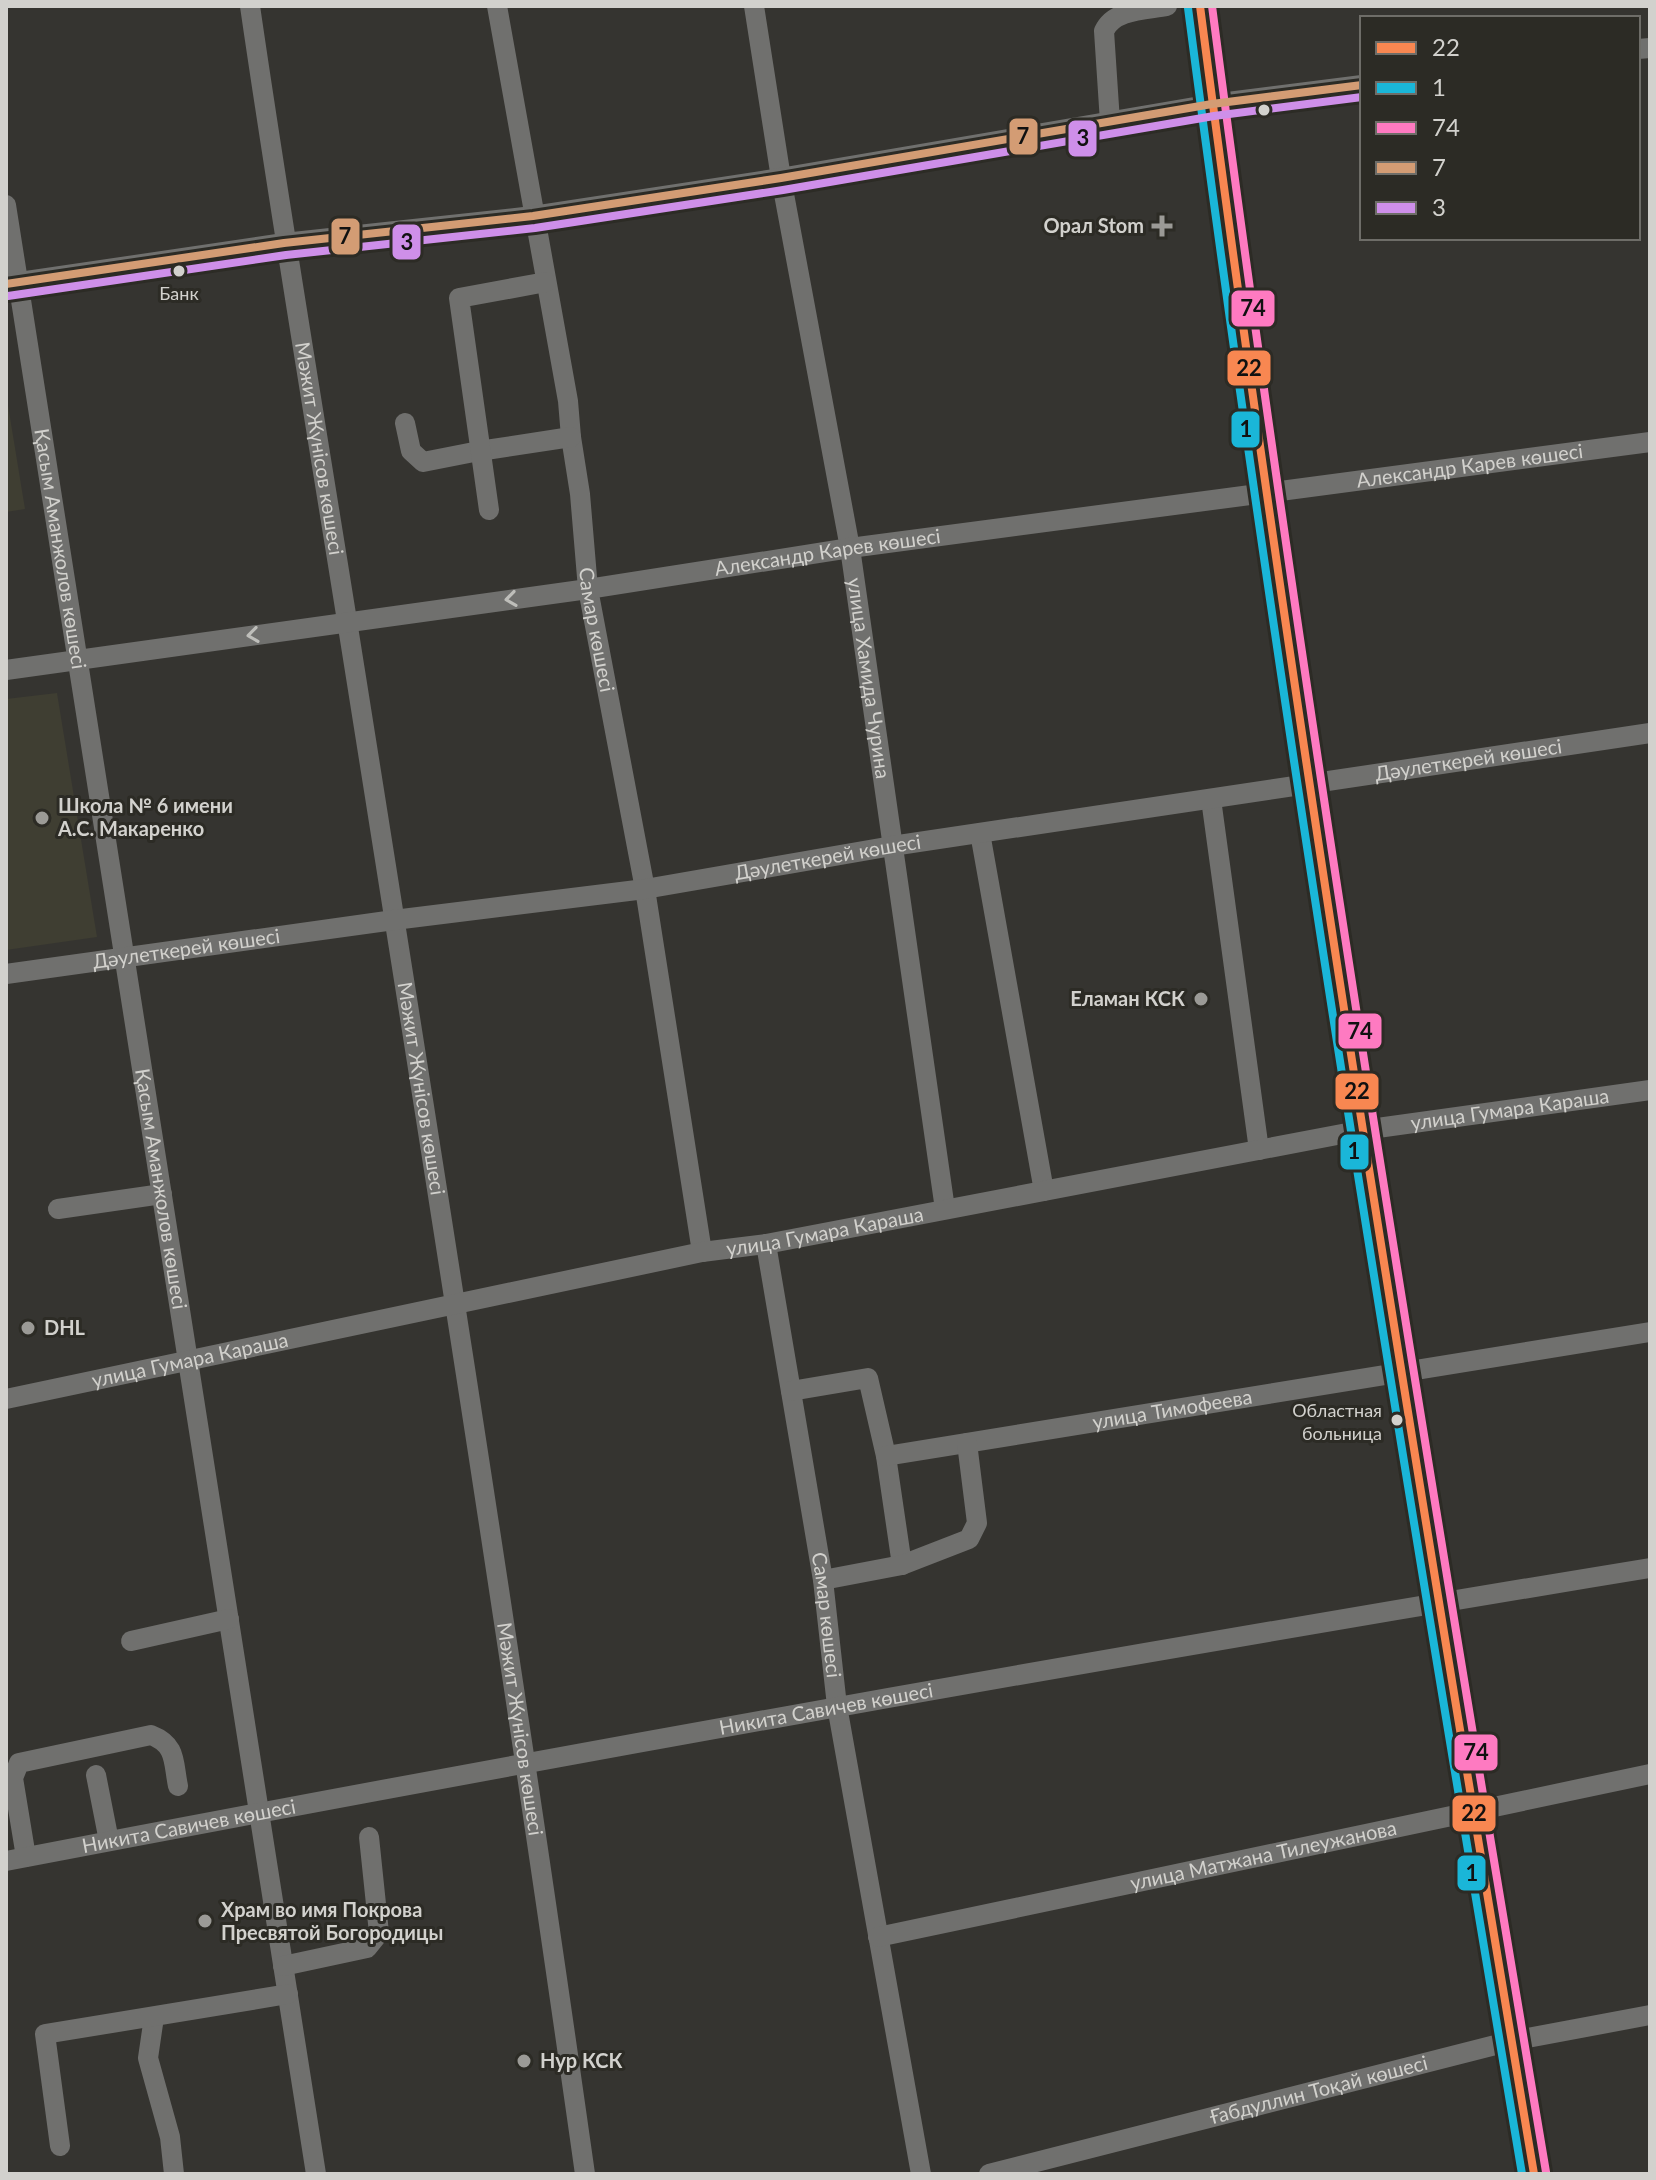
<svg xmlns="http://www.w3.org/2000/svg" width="1656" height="2180" font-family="Lato,sans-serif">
	<rect width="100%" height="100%" fill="#353430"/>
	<!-- built -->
	<g fill="#3f3e32">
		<path d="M6 393 25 509 6 512Z"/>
		<path d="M57 693 97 937 6 950V699Z"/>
	</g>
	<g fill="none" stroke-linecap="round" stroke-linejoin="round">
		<!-- minor -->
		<g stroke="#70706e" stroke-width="20">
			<path id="s1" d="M250 6C280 213 315 420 348 627 430 1142 512 1657 585 2174"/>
			<path id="s2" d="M497 6 568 401 571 437 580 494 588 589 645 889 702 1252"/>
			<path id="s3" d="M754 6 781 178 850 548 945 1209"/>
			<path d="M1200 6C1290 732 1413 1453 1534 2174"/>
			<path d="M1638 49 1650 48"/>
			<path d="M1110 122 1104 31C1114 9 1146 10 1167 6"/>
			<path id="s4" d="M6 205 316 2174"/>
			<path d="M6 284 284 243 533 216 781 178 1212 104 1362 85"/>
			<path d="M405 423 411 451 423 462 479 451 571 437"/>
			<path d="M489 510 459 298 546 282"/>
			<path id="s5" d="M6 670 588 589 850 548 1650 442"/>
			<path d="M1211 799 1259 1150"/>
			<path d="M980 833 1044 1191"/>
			<path id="s6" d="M6 974 394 920 645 889 892 846 1650 733"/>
			<path d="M58 1209 162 1194"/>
			<path id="s7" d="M766 1244 823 1580 837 1706 921 2174"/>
			<path d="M791 1391 868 1378 886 1456 902 1565"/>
			<path id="s8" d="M6 1399 702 1252 766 1244 1363 1130 1650 1090"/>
			<path id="s9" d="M886 1456 1650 1332"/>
			<path d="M823 1580 902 1565 969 1539 977 1523 967 1443"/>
			<path d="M131 1641 229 1619"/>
			<path d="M96 1775 109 1841"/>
			<path d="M26 1857 13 1778 19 1763 151 1735C177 1745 173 1762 178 1786"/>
			<path id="s10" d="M6 1861C553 1756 1101 1658 1650 1568"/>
			<path id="s11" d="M878 1937 1650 1774"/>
			<path d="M283 1966 367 1948 379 1933 369 1837"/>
			<path d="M154 2017 148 2058 170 2137 174 2174"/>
			<path d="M60 2146 45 2034 288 1994"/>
			<path id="s12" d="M989 2174 1511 2041 1650 2015"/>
		</g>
		<!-- bus-1 casing -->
		<g stroke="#2c2b25" stroke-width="14">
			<path id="bus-1" d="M1200 6C1294 731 1413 1453 1534 2174"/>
		</g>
		<!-- bus-2 casing -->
		<g stroke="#2c2b25" stroke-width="14">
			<path id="bus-2" d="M1188 8C1282 732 1401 1453 1522 2174"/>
		</g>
		<!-- bus-3 casing -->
		<g stroke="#2c2b25" stroke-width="14">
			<path id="bus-3" d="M1212 6C1306 731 1425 1451 1546 2172"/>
		</g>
		<!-- bus-4 casing -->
		<g stroke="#2c2b25" stroke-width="14">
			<path id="bus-4" d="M6 284 284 243 533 216 781 178 1212 104 1362 85"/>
		</g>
		<!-- bus-5 casing -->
		<g stroke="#2c2b25" stroke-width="14">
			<path id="bus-5" d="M8 296 286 255 535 228 783 190 1214 116 1362 97"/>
		</g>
		<!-- bus-1 -->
		<use href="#bus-1" stroke="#f88751" stroke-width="8"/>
		<!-- bus-2 -->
		<use href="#bus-2" stroke="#1ab6d8" stroke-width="8"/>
		<!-- bus-3 -->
		<use href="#bus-3" stroke="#fe7ac1" stroke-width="8"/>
		<!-- bus-4 -->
		<use href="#bus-4" stroke="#d39c74" stroke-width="8"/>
		<!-- bus-5 -->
		<use href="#bus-5" stroke="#ce8fe9" stroke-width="8"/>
	</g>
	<!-- one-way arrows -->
	<defs><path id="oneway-chevron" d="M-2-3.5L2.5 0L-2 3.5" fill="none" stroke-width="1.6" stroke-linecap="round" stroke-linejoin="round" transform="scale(2)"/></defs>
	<g stroke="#bebeba">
		<use href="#oneway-chevron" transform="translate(511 599) rotate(172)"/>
		<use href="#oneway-chevron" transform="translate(253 635) rotate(172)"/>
	</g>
	<!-- markers -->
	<g fill="#d2d1cd" stroke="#2c2b25" stroke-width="3">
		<circle cx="1264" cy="110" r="7"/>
		<circle cx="179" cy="271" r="7"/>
		<circle cx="1397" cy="1420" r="7"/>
	</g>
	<g fill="#9b9a96" stroke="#2c2b25" stroke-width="3">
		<path d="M1158 214h8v8h8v8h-8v8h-8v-8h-8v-8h8z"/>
		<circle cx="42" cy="818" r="8"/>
		<circle cx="1201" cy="999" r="8"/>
		<circle cx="28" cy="1328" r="8"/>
		<circle cx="205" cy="1921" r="8"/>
		<circle cx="524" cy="2061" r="8"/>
	</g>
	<g text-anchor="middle" stroke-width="6" stroke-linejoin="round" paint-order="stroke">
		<!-- bus labels -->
		<g font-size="18" fill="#d2d1cd" stroke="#2c2b25">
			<text x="179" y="300">Банк</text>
			<text x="1382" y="1417" text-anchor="end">Областная<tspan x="1382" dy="23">больница</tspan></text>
		</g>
		<!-- poi labels -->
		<g font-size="20" font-weight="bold" fill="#d2d1cd" stroke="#2c2b25" text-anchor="start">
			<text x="1144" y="233" text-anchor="end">Орал Stom</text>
			<text x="58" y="813">Школа № 6 имени<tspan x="58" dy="23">А.С. Макаренко</tspan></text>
			<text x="1185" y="1006" text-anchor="end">Еламан КСК</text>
			<text x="44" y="1335">DHL</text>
			<text x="221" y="1917">Храм во имя Покрова<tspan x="221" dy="23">Пресвятой Богородицы</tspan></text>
			<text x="540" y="2068">Нур КСК</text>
		</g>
		<!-- street labels -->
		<g font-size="20" fill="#d2d1cd" stroke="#2c2b25">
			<text dy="7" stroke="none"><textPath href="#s1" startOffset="448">Мәжит Жүнісов көшесі</textPath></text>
			<text dy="7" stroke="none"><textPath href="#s5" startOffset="1478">Александр Карев көшесі</textPath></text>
			<text dy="7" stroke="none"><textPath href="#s4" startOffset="348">Қасым Аманжолов көшесі</textPath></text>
			<text dy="7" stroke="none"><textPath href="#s5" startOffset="830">Александр Карев көшесі</textPath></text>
			<text dy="7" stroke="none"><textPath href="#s2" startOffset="632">Самар көшесі</textPath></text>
			<text dy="7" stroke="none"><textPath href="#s3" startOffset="682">улица Хамида Чурина</textPath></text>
			<text dy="7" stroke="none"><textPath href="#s6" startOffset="1478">Дәулеткерей көшесі</textPath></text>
			<text dy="7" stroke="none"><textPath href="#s6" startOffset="830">Дәулеткерей көшесі</textPath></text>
			<text dy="7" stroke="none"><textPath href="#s6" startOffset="182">Дәулеткерей көшесі</textPath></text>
			<text dy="7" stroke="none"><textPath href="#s1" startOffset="1096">Мәжит Жүнісов көшесі</textPath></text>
			<text dy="7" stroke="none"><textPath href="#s8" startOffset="1532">улица Гумара Караша</textPath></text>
			<text dy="7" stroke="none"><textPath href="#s4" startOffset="996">Қасым Аманжолов көшесі</textPath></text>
			<text dy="7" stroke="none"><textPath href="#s8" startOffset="836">улица Гумара Караша</textPath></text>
			<text dy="7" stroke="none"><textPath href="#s8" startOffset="188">улица Гумара Караша</textPath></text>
			<text dy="7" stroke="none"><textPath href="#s9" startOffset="290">улица Тимофеева</textPath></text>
			<text dy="7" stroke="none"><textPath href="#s7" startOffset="376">Самар көшесі</textPath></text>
			<text dy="7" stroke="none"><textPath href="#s10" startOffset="834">Никита Савичев көшесі</textPath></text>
			<text dy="7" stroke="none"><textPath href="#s1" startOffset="1744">Мәжит Жүнісов көшесі</textPath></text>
			<text dy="7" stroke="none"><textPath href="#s10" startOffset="186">Никита Савичев көшесі</textPath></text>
			<text dy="7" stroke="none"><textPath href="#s11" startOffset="394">улица Матжана Тилеужанова</textPath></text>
			<text dy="7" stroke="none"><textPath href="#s12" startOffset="340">Ғабдуллин Тоқай көшесі</textPath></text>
		</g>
	</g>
	<g stroke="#2c2b25" stroke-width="3">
		<rect x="1008" y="117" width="31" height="39" rx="8" fill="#d39c74"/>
		<rect x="1067" y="119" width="31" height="39" rx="8" fill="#ce8fe9"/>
		<rect x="330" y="217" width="31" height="39" rx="8" fill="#d39c74"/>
		<rect x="391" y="223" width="31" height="38" rx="8" fill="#ce8fe9"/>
		<rect x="1230" y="289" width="46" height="39" rx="8" fill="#fe7ac1"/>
		<rect x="1226" y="349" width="46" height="38" rx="8" fill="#f88751"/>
		<rect x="1230" y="410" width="31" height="39" rx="8" fill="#1ab6d8"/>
		<rect x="1337" y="1012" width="46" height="38" rx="8" fill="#fe7ac1"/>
		<rect x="1334" y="1072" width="46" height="39" rx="8" fill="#f88751"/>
		<rect x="1339" y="1133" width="31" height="38" rx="8" fill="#1ab6d8"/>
		<rect x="1453" y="1733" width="46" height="39" rx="8" fill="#fe7ac1"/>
		<rect x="1451" y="1794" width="46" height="39" rx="8" fill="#f88751"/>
		<rect x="1456" y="1854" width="31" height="38" rx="8" fill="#1ab6d8"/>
	</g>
	<g font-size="22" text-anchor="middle" font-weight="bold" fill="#111">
		<text x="1023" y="144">7</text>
		<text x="1083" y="146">3</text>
		<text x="345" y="244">7</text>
		<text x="407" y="250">3</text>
		<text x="1253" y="316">74</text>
		<text x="1249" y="376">22</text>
		<text x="1246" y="437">1</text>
		<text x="1360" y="1039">74</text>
		<text x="1357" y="1099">22</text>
		<text x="1354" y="1159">1</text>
		<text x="1476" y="1760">74</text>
		<text x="1474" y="1821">22</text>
		<text x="1472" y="1881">1</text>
	</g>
	<!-- border -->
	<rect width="1656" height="2180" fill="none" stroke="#d2d1cd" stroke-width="16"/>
	<!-- legend -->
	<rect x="1360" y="16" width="280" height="224" fill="#2c2b25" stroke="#6e6d68" stroke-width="2"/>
	<rect x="1376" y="42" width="40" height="12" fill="#f88751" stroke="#6e6d68" stroke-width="2"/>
	<text x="1432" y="56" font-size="24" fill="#d2d1cd">22</text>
	<rect x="1376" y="82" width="40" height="12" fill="#1ab6d8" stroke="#6e6d68" stroke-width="2"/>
	<text x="1432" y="96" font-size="24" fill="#d2d1cd">1</text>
	<rect x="1376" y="122" width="40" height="12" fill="#fe7ac1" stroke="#6e6d68" stroke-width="2"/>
	<text x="1432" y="136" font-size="24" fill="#d2d1cd">74</text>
	<rect x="1376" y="162" width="40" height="12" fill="#d39c74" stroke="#6e6d68" stroke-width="2"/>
	<text x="1432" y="176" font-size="24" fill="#d2d1cd">7</text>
	<rect x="1376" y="202" width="40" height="12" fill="#ce8fe9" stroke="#6e6d68" stroke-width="2"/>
	<text x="1432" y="216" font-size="24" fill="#d2d1cd">3</text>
</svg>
